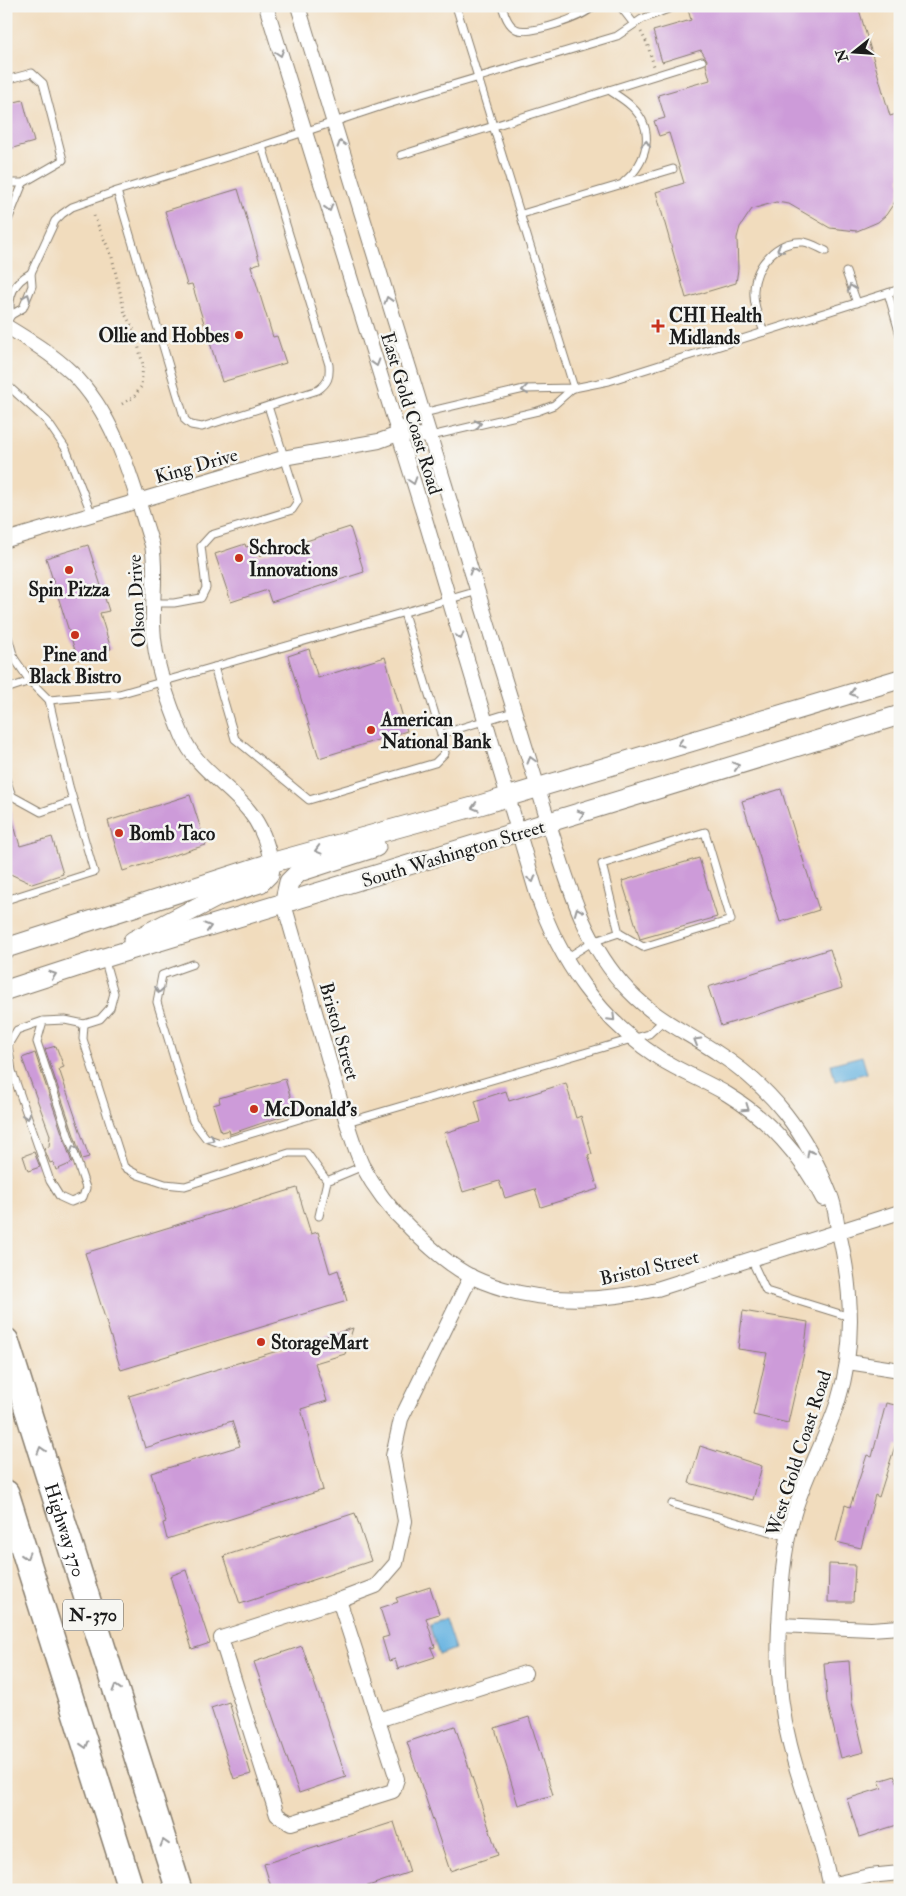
<svg xmlns="http://www.w3.org/2000/svg" width="906" height="1896" font-family="'IM FELL Double Pica',serif">
	<rect width="100%" height="100%" fill="#f6f6f2"/>
	<filter id="ink" filterUnits="userSpaceOnUse"><feTurbulence type="fractalNoise" baseFrequency=".02" numOctaves="2"/><feDisplacementMap in="SourceGraphic" scale="10" xChannelSelector="R" yChannelSelector="G"/><feConvolveMatrix kernelMatrix="1 2 1 2 8 2 1 2 1" color-interpolation-filters="sRGB"/></filter>
	<filter id="wash" filterUnits="userSpaceOnUse"><feTurbulence type="fractalNoise" baseFrequency=".0096" numOctaves="4" result="noise"/><feDisplacementMap in="SourceGraphic" scale="20" xChannelSelector="R" yChannelSelector="G"/><feGaussianBlur stdDeviation="1.12" result="paint"/><feColorMatrix in="noise" values="0 0 0 0 0 0 0 0 0 0 0 0 0 0 0 0 0 1.4 0 .05"/><feComposite in="paint" operator="in"/></filter>
	<g filter="url(#wash)">
		<rect width="100%" height="100%" fill="#f1dcbd"/>
		<!-- water -->
		<g fill="#68b4e1" stroke="#42687e">
			<path d="M862 1056 867 1073 835 1081 831 1064Z"/>
			<path d="M445 1619 455 1649 439 1655 429 1624Z"/>
		</g>
		<g id="blocks">
			<!-- building -->
			<g fill="#cd9bd9">
				<path d="M687 6H858L890 116 900 113V188L898 197 886 215 878 222 857 231 830 228 789 204 776 202 752 209 740 227 737 238 738 269 736 283 686 298 656 192 684 183 669 133 659 136 654 121 665 118 658 95 710 80 706 65 707 60 701 50 662 62 653 31 691 20Z"/>
				<path d="M23 100 34 142 6 150V104Z"/>
				<path d="M238 189 260 263 251 266 273 337 277 336 286 363 222 382 192 284 187 285 165 211Z"/>
				<path d="M350 527 364 572 271 602 267 590 231 602 215 554 245 544 246 547 255 544 259 556Z"/>
				<path d="M88 545 109 611 100 613 111 649 78 660 46 558Z"/>
				<path d="M309 649 318 678 385 657 407 731 319 758 288 656Z"/>
				<path d="M781 789 819 910 780 922 742 801Z"/>
				<path d="M190 795 206 845 123 871 108 821Z"/>
				<path d="M6 811H10L20 846 52 837 63 874 32 884 6 872Z"/>
				<path d="M699 858 717 917 640 939 622 881Z"/>
				<path d="M830 949 842 988 721 1026 708 987Z"/>
				<path d="M56 1046 64 1067 59 1069 89 1157 82 1159 45 1049Z"/>
				<path d="M35 1053 72 1163 56 1170 53 1162 50 1163 44 1148 49 1147 50 1135 22 1058Z"/>
				<path d="M285 1079 295 1112 230 1134 229 1130 221 1132 213 1105 220 1103 219 1098Z"/>
				<path d="M566 1083 576 1118 581 1116 592 1154 588 1155 598 1189 541 1207 535 1189 505 1198 499 1181 463 1192 444 1133 481 1122 475 1101 506 1091 509 1101Z"/>
				<path d="M34 1152 40 1167 28 1171 23 1156Z"/>
				<path d="M297 1188 311 1234 318 1232 330 1273 338 1270 347 1301 121 1370 85 1253Z"/>
				<path d="M743 1311 808 1322 804 1353 788 1423 753 1415 767 1353 738 1349Z"/>
				<path d="M353 1328 345 1354 315 1363 327 1401 301 1409 323 1490 167 1539 163 1523 166 1522 151 1473 240 1446 232 1421 145 1448 129 1396Z"/>
				<path d="M886 1403 900 1406V1447L895 1446 879 1497 875 1495 861 1548 836 1542 845 1505 850 1507 867 1455 872 1457Z"/>
				<path d="M700 1446 762 1466 753 1500 689 1483Z"/>
				<path d="M355 1513 371 1561 240 1604 224 1556Z"/>
				<path d="M829 1564 855 1565 853 1602H828Z"/>
				<path d="M186 1570 210 1643 192 1649 170 1576Z"/>
				<path d="M430 1587 439 1614 426 1618 435 1647 431 1648 435 1657 398 1669 395 1659 389 1661 382 1638 389 1636 380 1608 398 1602 396 1598Z"/>
				<path d="M302 1646 346 1777 299 1793 254 1662Z"/>
				<path d="M849 1661 852 1703 864 1752 841 1758 827 1701 824 1663Z"/>
				<path d="M229 1702 251 1774 234 1779 211 1708Z"/>
				<path d="M529 1717 553 1795 518 1805 495 1728Z"/>
				<path d="M455 1726 498 1855 450 1871 407 1742Z"/>
				<path d="M895 1776 900 1790V1824L859 1837 847 1799 882 1788 879 1781Z"/>
				<path d="M394 1822 410 1872 356 1890H272L264 1864Z"/>
			</g>
		</g>
	</g>
	<g filter="url(#ink)">
		<use href="#blocks" fill-opacity="0" stroke="#867c6c" stroke-width="1"/>
		<g fill="none" stroke-linecap="round" stroke-linejoin="round">
			<!-- lane casing -->
			<g stroke="#867c6c" stroke-width="9">
				<g id="lane">
					<path d="M456 6 574 388"/>
					<path d="M502 6C505 15 508 25 516 29 528 36 585 17 593 6"/>
					<path d="M620 6 634 24"/>
					<path d="M6 80 32 73 43 83 63 160 23 183 6 225"/>
					<path d="M609 90C616 95 625 100 631 106 657 130 647 162 624 182"/>
					<path d="M262 146 385 105 617 36 642 19 676 6"/>
					<path d="M401 155 702 61"/>
					<path d="M6 183H23"/>
					<path d="M522 214 673 169"/>
					<path d="M846 272 857 303"/>
					<path d="M888 293 900 335"/>
					<path d="M11 315C7 296 14 282 31 273"/>
					<path d="M6 324 11 315 23 308 32 286 31 273 55 221 62 214 72 207 117 191 262 146 329 365C330 377 328 383 318 390L202 427 191 425 185 420 117 191"/>
					<path d="M764 332C759 319 753 304 754 290 755 265 777 240 804 242 811 243 819 248 826 251"/>
					<path d="M6 384 47 421 66 449 92 515"/>
					<path d="M423 413 524 389 574 388 609 381 900 289"/>
					<path d="M431 436 538 411 554 405 573 388"/>
					<path d="M154 603H174L201 598 206 588 201 546 211 535 292 510 298 501 268 406"/>
					<path d="M404 613 441 734"/>
					<path d="M6 630 14 658 30 681 49 700 69 786 94 872 6 900"/>
					<path d="M6 660 14 658"/>
					<path d="M214 667 478 591"/>
					<path d="M6 689 30 681"/>
					<path d="M49 700 119 694 214 667 235 739 309 800 435 763 445 753 441 734 516 711"/>
					<path d="M6 779 12 796 41 812 73 801"/>
					<path d="M565 959 592 942 619 933 643 947 731 920 705 832 602 864 619 933"/>
					<path d="M193 964 162 975 157 1002 193 1121 206 1138 220 1143 342 1106"/>
					<path d="M43 1021 37 1042 86 1188 83 1197 71 1202 60 1197 50 1181 12 1071 8 1045 17 1030 43 1021 65 1020 84 1024 100 1019 110 1008 114 993 104 958"/>
					<path d="M84 1024 83 1039 124 1167 138 1175 165 1184 185 1186 289 1153H307L327 1181 319 1216"/>
					<path d="M347 1122 649 1034 663 1021"/>
					<path d="M327 1181 363 1166"/>
					<path d="M751 1259 766 1291 850 1317"/>
					<path d="M672 1504 789 1537"/>
				</g>
			</g>
			<!-- street casing -->
			<g stroke="#867c6c" stroke-width="16">
				<g id="street">
					<path d="M266 6 426 522 537 894C559 960 600 1020 659 1058 681 1072 705 1081 727 1094 768 1119 802 1156 823 1199"/>
					<path d="M298 6 549 824C568 883 584 944 628 990 657 1020 683 1030 716 1052 772 1087 806 1133 830 1194 835 1205 836 1218 838 1229 852 1286 856 1345 838 1401 826 1439 805 1475 794 1513 783 1550 781 1588 779 1626 777 1666 780 1707 790 1745 802 1794 823 1840 831 1890"/>
					<path d="M6 326C29 340 52 354 72 373 118 418 133 486 152 545 157 572 152 598 153 625 154 662 168 701 182 735 196 769 228 784 249 811 261 826 268 844 271 863"/>
					<path d="M398 434 431 436"/>
					<path d="M6 540 283 458 379 441 398 434 423 413"/>
					<path d="M284 904C300 960 316 1016 332 1071 341 1102 349 1135 362 1165 374 1188 391 1210 410 1228 427 1245 450 1266 472 1277 530 1304 596 1303 657 1289L900 1212"/>
					<path d="M848 1362 900 1370"/>
					<path d="M339 1600 397 1779 393 1791 291 1823 277 1815 221 1638 339 1600 376 1586 396 1563 405 1521 393 1456 401 1419 471 1276"/>
					<path d="M779 1625 871 1629 900 1627"/>
					<path d="M378 1720 525 1673"/>
					<path d="M830 1885 869 1876 900 1873"/>
				</g>
			</g>
			<!-- secondary casing -->
			<g stroke="#867c6c" stroke-width="21">
				<g id="secondary">
					<path d="M284 904 289 882 299 872 376 847"/>
					<path d="M133 941 219 896 260 883 269 874 271 863"/>
					<path d="M6 948 274 862 480 805 900 679"/>
					<path d="M6 990 104 958 900 715"/>
				</g>
			</g>
			<!-- highway casing -->
			<g stroke="#867c6c" stroke-width="28">
				<g id="highway">
					<path id="s1" d="M6 1341 179 1890"/>
					<path d="M6 1493 131 1890"/>
				</g>
			</g>
			<!-- path -->
			<g stroke="#867c6c" stroke-width="3" stroke-dasharray="1 4" stroke-linecap="butt">
				<path d="M641 32 647 43 654 66"/>
				<path d="M94 216 112 257 125 314 135 332 143 365 141 387 134 397 122 404"/>
			</g>
			<!-- lane -->
			<use href="#lane" stroke="#fff" stroke-width="7"/>
			<!-- street -->
			<use href="#street" stroke="#fff" stroke-width="14"/>
			<!-- secondary -->
			<use href="#secondary" stroke="#fff" stroke-width="19"/>
			<!-- highway -->
			<use href="#highway" stroke="#fff" stroke-width="25"/>
		</g>
		<!-- one-way arrows -->
		<defs><path id="oneway-chevron" d="M-2-3.5L2.5 0L-2 3.5" fill="none" stroke-width="1.6" stroke-linecap="round" stroke-linejoin="round" transform="scale(1.25)"/></defs>
		<g stroke="#999">
			<use href="#oneway-chevron" transform="translate(280 53) rotate(72)"/>
			<use href="#oneway-chevron" transform="translate(341 144) rotate(-107)"/>
			<use href="#oneway-chevron" transform="translate(646 144) rotate(-84)"/>
			<use href="#oneway-chevron" transform="translate(329 208) rotate(73)"/>
			<use href="#oneway-chevron" transform="translate(780 249) rotate(153)"/>
			<use href="#oneway-chevron" transform="translate(851 288) rotate(-110)"/>
			<use href="#oneway-chevron" transform="translate(27 297) rotate(-68)"/>
			<use href="#oneway-chevron" transform="translate(388 300) rotate(-107)"/>
			<use href="#oneway-chevron" transform="translate(376 363) rotate(73)"/>
			<use href="#oneway-chevron" transform="translate(525 390) rotate(174)"/>
			<use href="#oneway-chevron" transform="translate(478 424) rotate(-12)"/>
			<use href="#oneway-chevron" transform="translate(413 481) rotate(72)"/>
			<use href="#oneway-chevron" transform="translate(473 571) rotate(-107)"/>
			<use href="#oneway-chevron" transform="translate(460 636) rotate(73)"/>
			<use href="#oneway-chevron" transform="translate(853 693) rotate(163)"/>
			<use href="#oneway-chevron" transform="translate(681 744) rotate(163)"/>
			<use href="#oneway-chevron" transform="translate(531 760) rotate(-106)"/>
			<use href="#oneway-chevron" transform="translate(736 766) rotate(-17)"/>
			<use href="#oneway-chevron" transform="translate(475 807) rotate(164)"/>
			<use href="#oneway-chevron" transform="translate(581 814) rotate(-17)"/>
			<use href="#oneway-chevron" transform="translate(318 850) rotate(165)"/>
			<use href="#oneway-chevron" transform="translate(532 879) rotate(74)"/>
			<use href="#oneway-chevron" transform="translate(578 911) rotate(-112)"/>
			<use href="#oneway-chevron" transform="translate(208 927) rotate(-17)"/>
			<use href="#oneway-chevron" transform="translate(53 975) rotate(-18)"/>
			<use href="#oneway-chevron" transform="translate(159 990) rotate(99)"/>
			<use href="#oneway-chevron" transform="translate(612 1018) rotate(45)"/>
			<use href="#oneway-chevron" transform="translate(697 1041) rotate(-150)"/>
			<use href="#oneway-chevron" transform="translate(746 1108) rotate(35)"/>
			<use href="#oneway-chevron" transform="translate(27 1116) rotate(71)"/>
			<use href="#oneway-chevron" transform="translate(211 1139) rotate(27)"/>
			<use href="#oneway-chevron" transform="translate(74 1149) rotate(-109)"/>
			<use href="#oneway-chevron" transform="translate(810 1153) rotate(-119)"/>
			<use href="#oneway-chevron" transform="translate(41 1450) rotate(-107)"/>
			<use href="#oneway-chevron" transform="translate(26 1556) rotate(73)"/>
			<use href="#oneway-chevron" transform="translate(116 1688) rotate(-107)"/>
			<use href="#oneway-chevron" transform="translate(85 1745) rotate(73)"/>
			<use href="#oneway-chevron" transform="translate(164 1843) rotate(-107)"/>
		</g>
	</g>
	<!-- markers -->
	<g fill="#c8321e" stroke="#f6f6f2" stroke-width="2">
		<path d="M655.5 318.5h5v5h5v5h-5v5h-5v-5h-5v-5h5z"/>
		<circle cx="239" cy="335" r="5"/>
		<circle cx="239" cy="558" r="5"/>
		<circle cx="69" cy="570" r="5"/>
		<circle cx="75" cy="635" r="5"/>
		<circle cx="371" cy="730" r="5"/>
		<circle cx="119" cy="833" r="5"/>
		<circle cx="254" cy="1109" r="5"/>
		<circle cx="261" cy="1342" r="5"/>
	</g>
	<g text-anchor="middle" stroke-width="5" stroke-linejoin="round" paint-order="stroke">
		<!-- shield labels -->
		<rect fill="#f6f6f2" stroke="#5d5d5c" stroke-width="1" x="63" y="1599.5" width="60" height="31" rx="4"/>
		<g font-size="18" font-weight="bold" fill="#1c1c1c">
			<text x="93" y="1621">N-370</text>
		</g>
		<!-- poi labels -->
		<g font-size="19" font-weight="bold" fill="#1c1c1c" stroke="#f6f6f2" text-anchor="start">
			<text x="669" y="322">CHI Health<tspan x="669" dy="22">Midlands</tspan></text>
			<text x="229" y="342" text-anchor="end">Ollie and Hobbes</text>
			<text x="249" y="554">Schrock<tspan x="249" dy="22">Innovations</tspan></text>
			<text x="69" y="596" text-anchor="middle">Spin Pizza</text>
			<text x="75" y="661" text-anchor="middle">Pine and<tspan x="75" dy="22">Black Bistro</tspan></text>
			<text x="381" y="726">American<tspan x="381" dy="22">National Bank</tspan></text>
			<text x="129" y="840">Bomb Taco</text>
			<text x="264" y="1116">McDonald's</text>
			<text x="271" y="1349">StorageMart</text>
		</g>
		<!-- street labels -->
		<g font-size="19" fill="#1c1c1c" stroke="#f6f6f2">
			<text transform="translate(412 413) rotate(73)" y="7">East Gold Coast Road</text>
			<text transform="translate(196 465) rotate(-16)" y="7">King Drive</text>
			<text transform="translate(136 601) rotate(-93)" y="7">Olson Drive</text>
			<text transform="translate(453 853) rotate(-17)" y="7">South Washington Street</text>
			<text transform="translate(340 1031) rotate(74)" y="7">Bristol Street</text>
			<text transform="translate(649 1267) rotate(-13)" y="7">Bristol Street</text>
			<text transform="translate(798 1453) rotate(-72)" y="7">West Gold Coast Road</text>
			<text dy="7" stroke="none"><textPath href="#s1" startOffset="198">Highway 370</textPath></text>
		</g>
	</g>
	<!-- margin -->
	<rect width="906" height="1896" fill="none" stroke="#f6f6f2" stroke-width="25"/>
	<!-- north arrow -->
	<g transform="translate(854 52) rotate(253)" stroke="#f6f6f2" stroke-width="4" paint-order="stroke">
	<path d="M0-4L9 19L0 12L-9 19Z" fill="#1c1c1c"/>
	<text y="-8" font-size="14" font-weight="bold" text-anchor="middle" fill="#1c1c1c">N</text>
	</g>
</svg>
